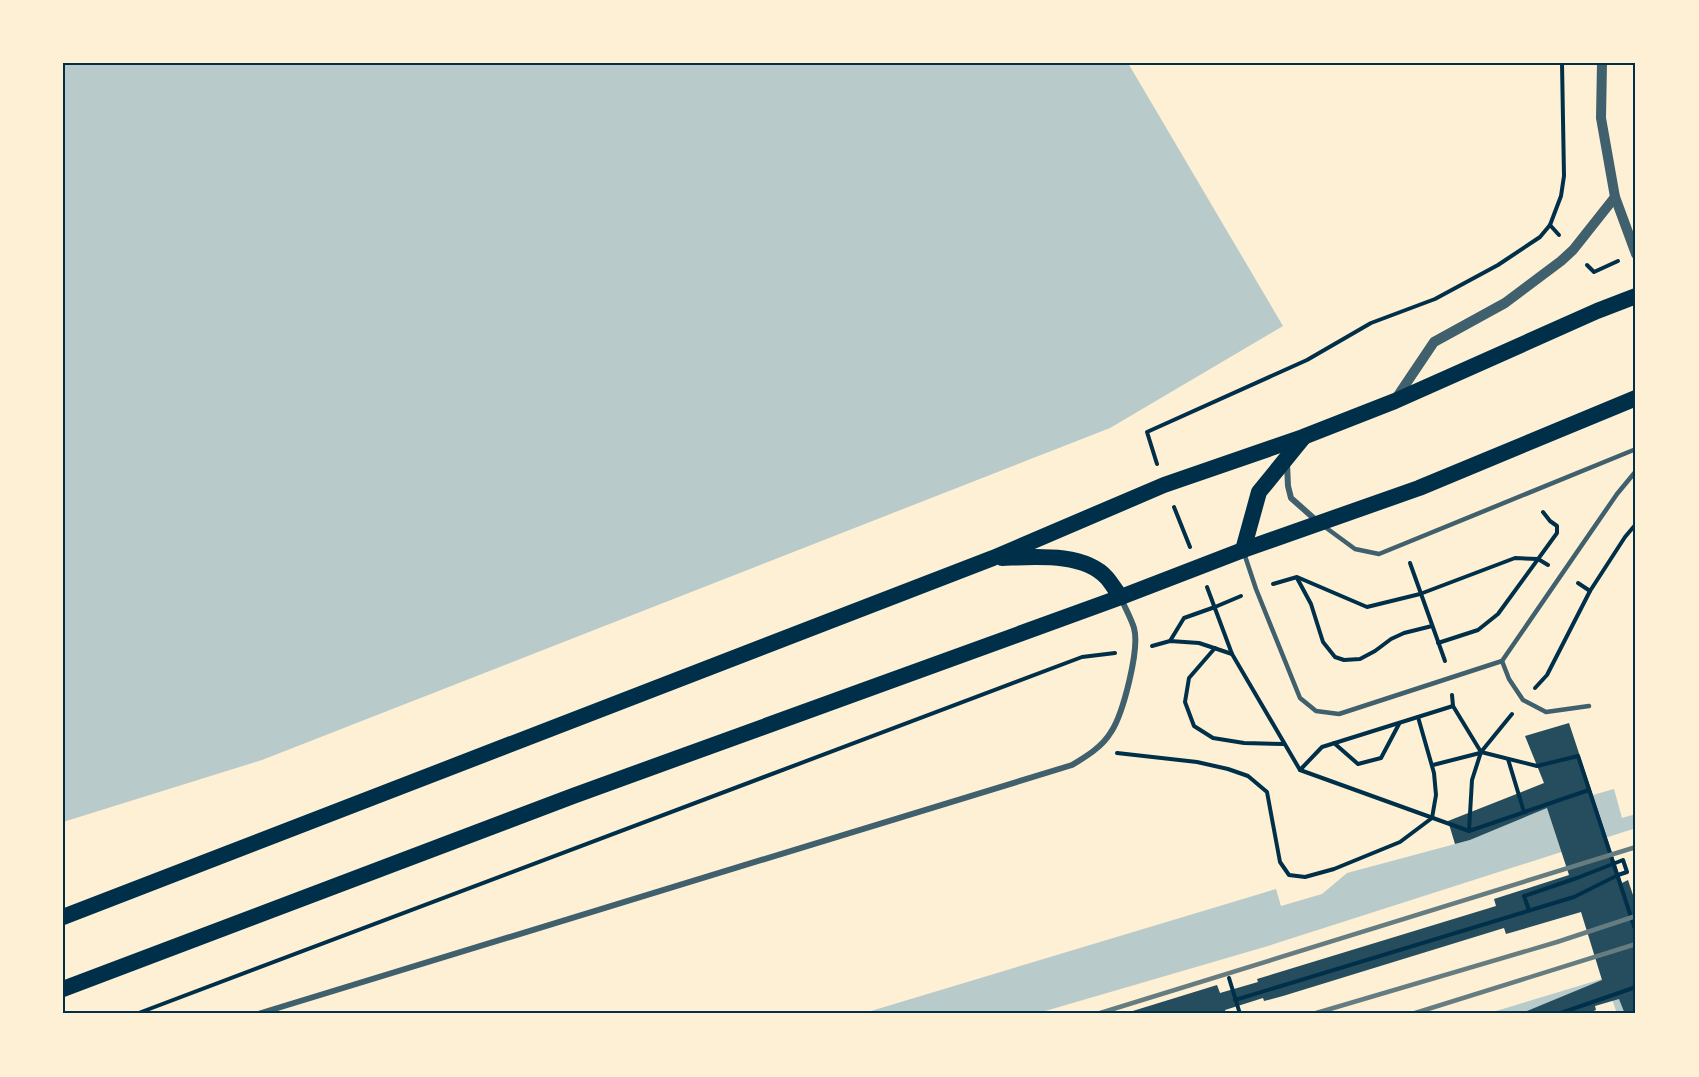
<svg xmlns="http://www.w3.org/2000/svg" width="1699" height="1077" font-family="Arial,sans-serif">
	<rect width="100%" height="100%" fill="#fdf0d5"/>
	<!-- green -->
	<g fill="#b9caca">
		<path d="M63 63H1128L1283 326 1110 428 262 760 63 822Z"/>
		<path d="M1614 789 1622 818 1636 814V828L1268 946 1035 1014H861L1276 889 1281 906 1322 894 1347 873 1470 840 1547 808Z"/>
		<path d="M1605 978 1636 1014H1617L1610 993 1544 1014H1486Z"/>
	</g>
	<!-- building -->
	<path fill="#264d5e" d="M1569 723 1622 883 1628 880 1636 904V1014H1625L1619 999 1595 1006 1596 1010 1586 1014H1520L1602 980 1581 912 1506 934 1504 928 1283 996 1264 1001 1263 998 1225 1010 1226 1014H1123L1217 985 1220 993 1258 982 1257 979 1496 906 1494 899 1569 875 1547 808 1470 840 1455 844 1448 821 1544 783 1525 736Z"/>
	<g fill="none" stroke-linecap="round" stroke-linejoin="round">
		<!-- path -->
		<g stroke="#003049" stroke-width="4">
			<path d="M1550 225 1559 235"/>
			<path d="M1587 265 1594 272 1618 261"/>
			<path d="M1157 464 1147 432 1307 360 1371 323 1435 299 1498 265 1540 237 1550 225 1561 196 1564 176 1562 63"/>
			<path d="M1174 507 1190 547"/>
			<path d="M1410 563 1445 661"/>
			<path d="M1297 578 1311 604 1323 642 1335 657 1344 660 1360 659 1375 651 1391 639 1404 633 1432 626"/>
			<path d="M1578 583 1590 591 1625 537 1636 524"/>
			<path d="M1273 584 1297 577 1367 607 1420 594 1515 558 1538 559 1548 565"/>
			<path d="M1207 587 1232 654 1300 770 1469 831 1472 780 1481 752 1512 714"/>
			<path d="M1170 641 1184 618 1215 607 1241 596"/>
			<path d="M1438 643 1478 630 1498 614 1557 533V526L1550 521 1543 512"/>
			<path d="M1152 646 1170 641 1199 643 1232 654"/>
			<path d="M1215 648 1189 678 1185 702 1194 726 1213 738 1244 743 1284 744"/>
			<path d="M1535 688 1547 675 1590 591"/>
			<path d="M1452 695 1453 706 1481 752 1537 766 1578 756 1636 932"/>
			<path d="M1334 743 1358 764 1381 758 1399 724"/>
			<path d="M1117 753 1197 762 1228 769 1248 776 1267 792 1280 862 1289 875 1305 877 1334 869 1400 842 1432 818 1436 795 1434 773 1418 717"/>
			<path d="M1508 759 1524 812H1526"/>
			<path d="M1433 765 1480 753"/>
			<path d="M1300 770 1322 747 1453 706"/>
			<path d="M1469 831 1589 790"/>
			<path d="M1229 978 1240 1014"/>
			<path d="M1235 1000 1574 897 1618 875 1627 872 1623 860 1577 878 1524 896 1529 910"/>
			<path d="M136 1014 1082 657 1115 653"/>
			<path d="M1558 1014 1636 987"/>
		</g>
		<!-- service -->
		<g stroke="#3f606c" stroke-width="4.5">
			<path d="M1325 527 1355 549 1379 554 1636 449"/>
			<path d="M1244 553 1256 589 1300 698 1316 711 1339 714 1502 661 1617 494 1636 471"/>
			<path d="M1502 661 1509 679 1523 700 1546 712 1589 706"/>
		</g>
		<!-- minor -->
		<g stroke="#3f606c" stroke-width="6">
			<path d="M1287 464 1288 486 1291 498 1318 522"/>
			<path d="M258 1014 1072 765C1087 756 1102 747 1111 732 1123 714 1140 649 1134 628 1131 618 1125 608 1121 598"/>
		</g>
		<!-- tertiary -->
		<g stroke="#3f606c" stroke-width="10">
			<path d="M1602 63 1601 118 1615 197 1636 254"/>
			<path d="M1395 400 1434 342 1505 303 1561 261 1573 250 1615 197"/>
		</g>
		<!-- trunk -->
		<g stroke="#003049" stroke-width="16">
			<path d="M1243 550 1259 492 1303 438"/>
			<path d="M1002 558C1034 557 1084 552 1107 578 1112 584 1116 591 1121 597"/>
			<path d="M63 917 993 558 1164 485 1303 437 1395 401 1597 311 1636 296"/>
			<path d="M63 989 573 796 1121 597 1243 550 1419 488 1636 398"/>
		</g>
		<!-- rail -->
		<g stroke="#657d81" stroke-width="4.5">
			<path d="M1097 1014 1636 847"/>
			<path d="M1313 1014 1557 942 1636 916"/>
			<path d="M1412 1014 1636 944"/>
		</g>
	</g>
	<!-- border -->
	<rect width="1699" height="1077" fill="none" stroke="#fdf0d5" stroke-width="129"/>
	<rect x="64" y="64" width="1570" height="948" fill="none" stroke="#003049" stroke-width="2"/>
</svg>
